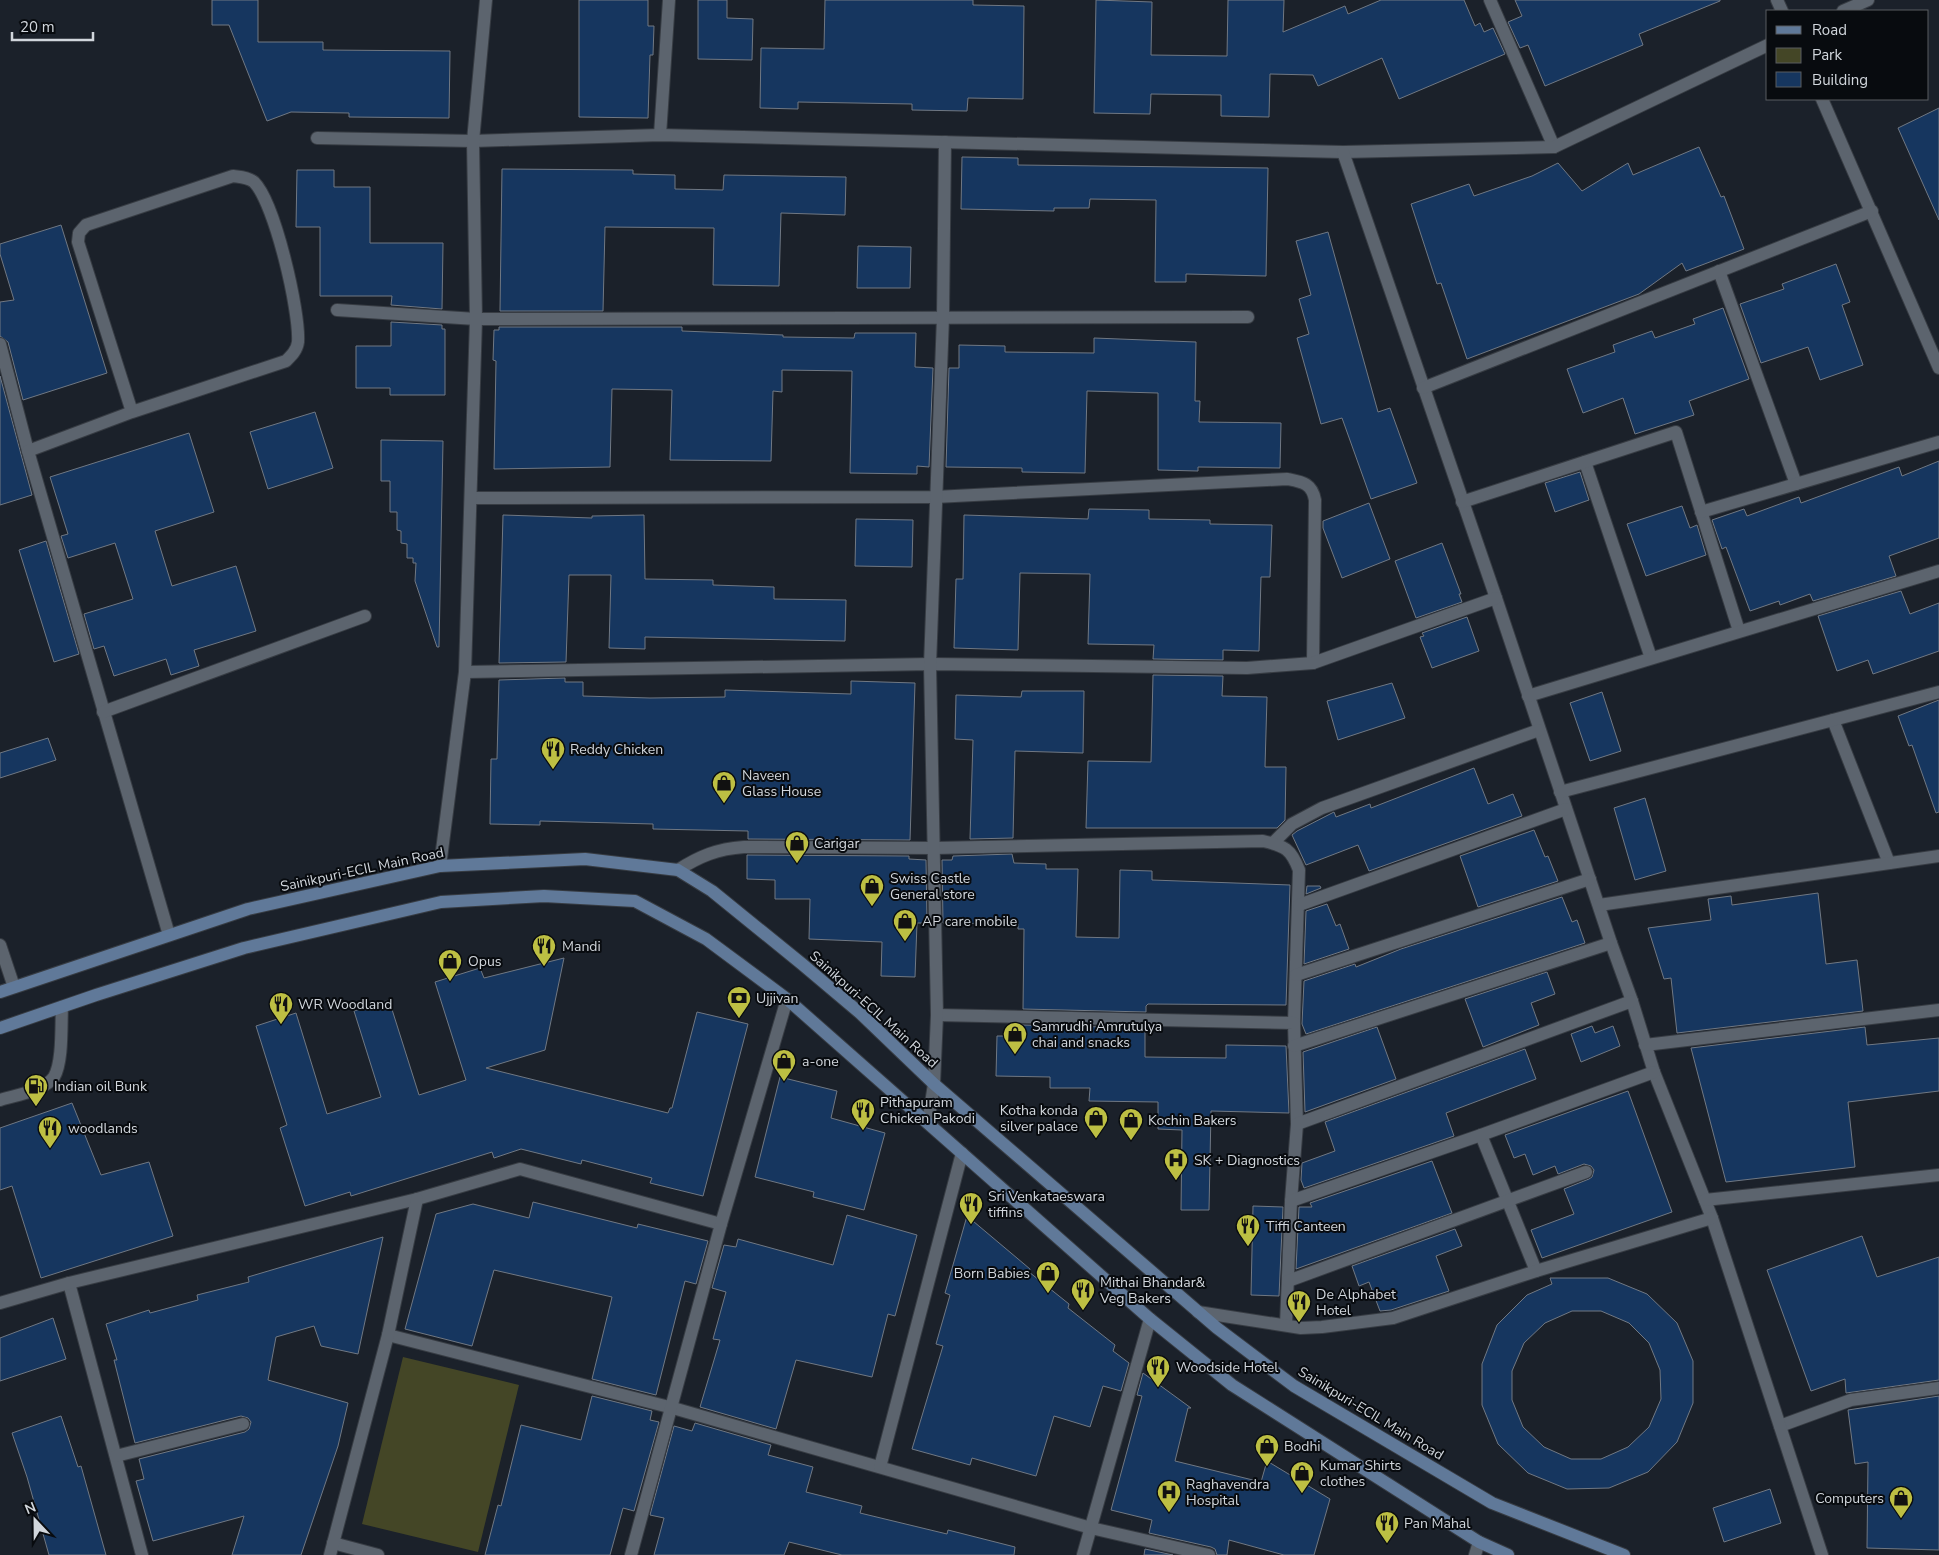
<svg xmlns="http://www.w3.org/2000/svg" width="1939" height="1555" font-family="'Nunito Sans',sans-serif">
	<rect width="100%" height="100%" fill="#1b212a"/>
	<!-- green -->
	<path fill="#444626" d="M403 1357 519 1385 478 1552 362 1524Z"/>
	<!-- building -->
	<g fill="#16365f" stroke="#707883" fill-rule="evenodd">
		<path d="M212 0H258V42H323V50L450 51 449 118 349 117V113L291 112 267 121 229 25H212Z"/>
		<path d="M579 0H648V26H654L653 55H650L648 118 579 117Z"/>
		<path d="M698 0H727V18L753 19 752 60 698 59Z"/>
		<path d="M825 0H973V5L1024 6 1023 99 968 98 967 111 912 110V104L798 102V109L760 108 761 48 824 49Z"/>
		<path d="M1096 0 1152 2 1151 55 1227 56 1228 0H1284L1283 32 1345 6 1348 14 1381 0H1464L1475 26 1480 23 1484 32 1493 28 1505 54 1399 99 1382 58 1318 86 1313 75 1270 74 1269 117 1221 116V95L1151 94 1150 114 1094 113Z"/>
		<path d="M1515 0H1720V1L1639 34 1643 45 1545 86 1528 45 1520 48 1508 22 1522 16Z"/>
		<path d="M1939 108V220L1898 128Z"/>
		<path d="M1699 147 1721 197 1724 196 1744 249 1686 271 1682 263 1639 294 1467 359 1441 283 1437 284 1411 204 1469 184 1474 196 1532 176 1558 163 1582 191 1628 163 1633 175Z"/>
		<path d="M962 157 1018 158V165L1268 168 1266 276 1186 274V282H1155L1156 200 1090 199 1089 208H1054V211L961 209Z"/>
		<path d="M502 169 633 170V174L675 175V189L723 190 724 175 846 177 845 215 781 213 779 286 713 285 714 228 605 227 603 311H500Z"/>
		<path d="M297 170H334V187H370V243H443L442 309 391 305 392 296H320V227H296Z"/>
		<path d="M61 225 107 373 23 400 8 342 0 336V302L14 300 0 254V244Z"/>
		<path d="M1328 232 1378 412 1390 408 1417 483 1371 499 1342 418 1321 424 1297 338 1309 334 1299 299 1311 295 1296 241Z"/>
		<path d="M858 246 911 247 910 288H857Z"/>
		<path d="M1836 264 1850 302 1842 305 1863 365 1820 380 1808 347 1761 363 1740 304 1784 289 1782 284Z"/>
		<path d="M1723 308 1749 379 1689 401 1694 415 1635 434 1623 398 1583 413 1567 369 1615 352 1613 345 1652 331 1655 338 1695 324 1693 319Z"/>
		<path d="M391 322 442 325V329H445V395H390V388H356V346H391Z"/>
		<path d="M499 327H682V331L783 335V337L854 338 855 333H916L915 367 933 368 929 467 917 466V474L850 473 852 371 782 370V392L773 391 771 461 670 460 672 390 612 389 610 467 494 469 496 361 493 360 494 330H499Z"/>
		<path d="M1094 338 1196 342 1195 401H1200L1199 422 1281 423 1280 468 1198 467V471L1158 470V393L1087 391 1085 473 1022 472V468L946 467 949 368H959V345L1005 346V352L1094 353Z"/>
		<path d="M0 376 32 495 0 505Z"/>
		<path d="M315 412 333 468 268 489 250 432Z"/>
		<path d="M189 433 214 512 155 531 172 586 236 566 256 631 194 650 199 666 171 675 166 659 114 676 104 646 94 649 84 614 133 599 115 543 68 558 61 536 68 534 50 477Z"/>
		<path d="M381 440 443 441 439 647H437L415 581 416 563H413V558H407V544L401 543V531L397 530V512H390V481H381Z"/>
		<path d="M1939 461V538L1889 556 1896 576 1813 601 1810 594 1780 605 1779 601 1750 611 1726 547 1722 549 1712 520 1744 509 1747 516 1799 497 1801 503 1899 467 1902 476Z"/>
		<path d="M1580 472 1589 500 1555 512 1545 483Z"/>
		<path d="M1369 503 1390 559 1342 578 1323 528V521Z"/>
		<path d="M1682 506 1690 528 1697 525 1706 555 1646 576 1627 524Z"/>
		<path d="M1089 509 1149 510V519L1210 520V524L1272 525 1270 577H1261L1259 651 1223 650V660L1153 659 1154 645 1088 644 1090 574 1020 573 1018 650 954 648 956 579H963L964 515 1088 519Z"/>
		<path d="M503 515 592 518V516L644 515 645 579 713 580V585L774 587V599L846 600 845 641 645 637V649L609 648 611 575H569L566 662 499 663Z"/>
		<path d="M856 519 913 520 912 567 855 566Z"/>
		<path d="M46 541 79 654 54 662 19 550Z"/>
		<path d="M1442 543 1461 594H1459L1462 602 1416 618 1395 561Z"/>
		<path d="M1901 591 1910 614 1939 603V651L1873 674 1868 660 1837 671 1818 616Z"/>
		<path d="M1467 617 1479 651 1432 668 1420 637 1424 636 1422 633Z"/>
		<path d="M1153 675 1223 676 1222 696 1267 697 1265 767H1286L1285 820 1277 828H1086L1088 761 1151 762Z"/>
		<path d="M565 678V682H583V696L650 698 725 697V690L851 694V681L915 683 910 840 748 839V831L653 829V824L540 821V825L490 824 491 759H497L499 680Z"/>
		<path d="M1392 683 1405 718 1338 740 1327 701Z"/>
		<path d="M1022 691H1084L1083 753 1015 751 1013 838 970 839 973 740 955 739 956 695 1021 697Z"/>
		<path d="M1602 692 1621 751 1590 761 1570 703Z"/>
		<path d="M1939 700V812L1936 813 1912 745 1909 746 1898 716Z"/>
		<path d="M48 738 56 760 0 778V753Z"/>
		<path d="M1474 768 1488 804 1513 794 1522 816 1369 871 1358 845 1306 865 1292 835 1297 831 1334 812 1336 817 1370 804 1371 808Z"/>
		<path d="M1645 798 1666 871 1635 880 1614 808Z"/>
		<path d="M1534 830 1545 857 1548 856 1558 881 1478 907 1460 856Z"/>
		<path d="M1012 854 1014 863 1046 864V869H1078L1076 937 1119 938 1120 870 1152 871V880L1290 885 1286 1005 1148 1004 1146 1006V1012L1023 1009 1024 929H1018V924L943 923 942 860H952L953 856Z"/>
		<path d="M747 855 909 856V859L926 860 927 923H917L915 977 881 976 882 942 809 939 810 899H775V880L747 879Z"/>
		<path d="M1307 886H1320L1321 888 1306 894Z"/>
		<path d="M1818 893 1826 964 1857 960 1863 1011 1677 1033 1671 978 1664 979 1648 928 1711 920 1708 899 1731 896 1732 905Z"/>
		<path d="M1562 897 1572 922 1577 920 1585 943 1306 1034 1302 1024 1304 981 1355 964 1356 967 1401 949Z"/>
		<path d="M1327 904 1336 926 1340 924 1349 949 1304 964 1306 911Z"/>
		<path d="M564 958 545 1050 486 1068 668 1113 670 1108H672L697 1012 748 1024 703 1196 650 1183 652 1178 582 1160 581 1164 521 1149 494 1158 492 1152 351 1196 350 1192 305 1206 280 1128 287 1125 256 1026 296 1013 327 1114 381 1097 354 1011 389 1000 419 1095 466 1080 435 982 480 968 484 978Z"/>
		<path d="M1547 972 1555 994 1531 1003 1539 1025 1483 1047 1465 999Z"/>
		<path d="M1022 1025 1145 1028V1057L1226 1058V1045L1286 1046 1289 1113 1211 1111 1209 1210H1181L1182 1130 1158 1129V1102L1089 1101 1090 1088H1050V1077L996 1076 997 1036H1022Z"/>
		<path d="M1592 1026 1595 1033 1613 1026 1620 1046 1581 1062 1571 1034Z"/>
		<path d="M1377 1027 1396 1079 1305 1112 1303 1052Z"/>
		<path d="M1865 1027 1867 1045 1939 1038V1091L1848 1102 1855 1167 1726 1182 1691 1048Z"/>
		<path d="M1525 1049 1536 1079 1446 1113 1454 1136 1304 1188 1301 1180 1302 1163 1335 1151 1325 1122Z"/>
		<path d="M780 1077 837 1091 831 1118 885 1133 864 1210 813 1197 814 1192 755 1177Z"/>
		<path d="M1628 1091 1672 1212 1542 1258 1531 1230 1574 1214 1564 1189 1589 1179 1592 1177 1594 1170 1591 1166 1584 1164 1558 1174 1555 1166 1533 1175 1525 1154 1514 1158 1505 1135Z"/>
		<path d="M72 1103 101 1175 149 1162 173 1236 41 1278 12 1186 0 1190V1128Z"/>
		<path d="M1432 1161 1452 1213 1296 1269 1299 1207H1312L1310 1203Z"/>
		<path d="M533 1202 637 1228 638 1224 708 1241 696 1284 685 1281 656 1395 592 1379 612 1297 494 1270 472 1346 405 1329 436 1214 473 1204 529 1218Z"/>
		<path d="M1253 1206 1283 1207 1279 1296 1251 1295Z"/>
		<path d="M847 1215 917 1235 895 1316 888 1314 872 1377 796 1360 776 1429 700 1407 720 1340 713 1339 726 1292 712 1288 724 1245 736 1247 738 1239 833 1265Z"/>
		<path d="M967 1216 1030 1269 1029 1272 1069 1304 1068 1308 1115 1345 1113 1351 1129 1363 1121 1391 1103 1386 1090 1427 1054 1416 1036 1476 972 1458 970 1465 912 1449 943 1346 936 1344 950 1295 945 1293Z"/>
		<path d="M1455 1229 1462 1246 1436 1256 1449 1291 1391 1310 1380 1311 1369 1282 1359 1286 1352 1266Z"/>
		<path d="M1862 1236 1877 1277 1939 1257V1380L1846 1393 1845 1379 1811 1391 1767 1270Z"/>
		<path d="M383 1237 358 1354 321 1346 314 1326 276 1337 268 1380 348 1403 338 1446 301 1555H232L244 1516 153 1541 136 1481 144 1479 139 1459 245 1432 249 1429 251 1422 248 1418 241 1416 135 1443 114 1360H117L106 1324 149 1310 150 1313 198 1300 197 1295 249 1282 248 1277Z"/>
		<path d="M1550 1278H1608L1647 1294 1677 1323 1693 1361V1403L1677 1442 1648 1472 1609 1488 1567 1489 1528 1473 1498 1444 1482 1405V1364L1497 1325 1527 1295 1552 1284ZM1572 1311H1601L1629 1323 1649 1343 1660 1370 1661 1399 1649 1427 1628 1447 1601 1459H1571L1544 1447 1523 1427 1512 1400V1371L1524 1343 1545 1323Z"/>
		<path d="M53 1318 66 1359 0 1381V1338Z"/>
		<path d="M1143 1373 1191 1408H1188L1175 1461 1261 1482 1267 1461 1330 1499 1314 1555H1284L1229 1540 1227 1555H1217L1215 1549 1211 1547 1149 1533 1152 1520 1111 1510 1142 1396 1137 1395Z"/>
		<path d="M592 1396 652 1411 650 1420 659 1422 634 1511 623 1508 610 1555H485L498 1505 501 1506 521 1425 581 1440Z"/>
		<path d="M1939 1396V1550L1867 1548 1868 1462 1855 1464 1848 1410Z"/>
		<path d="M61 1416 78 1467 81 1466 106 1555H49L27 1477 12 1433Z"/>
		<path d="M695 1423 771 1445 768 1455 813 1467 806 1492 862 1506 860 1513 947 1534 948 1530 1015 1547 1014 1555H842L789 1542 784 1555H654L664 1518 650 1515 674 1426 692 1431Z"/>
		<path d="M1770 1489 1781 1523 1724 1542 1713 1508Z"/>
		<path d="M1145 1549 1173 1555H1144Z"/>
	</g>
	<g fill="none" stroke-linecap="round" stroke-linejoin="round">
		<!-- service casing -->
		<g stroke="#373c43" stroke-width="14">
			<g id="service">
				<path d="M0 344 28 451 169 935"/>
				<path d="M28 451 132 412 286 361C292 355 297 350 298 342 300 312 275 203 254 182 248 177 240 177 233 176L86 225 79 233 78 242 132 412"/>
				<path d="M103 712 365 616"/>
				<path d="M0 945 14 987"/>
				<path d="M0 1100C16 1095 44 1091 54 1077 63 1062 61 1025 62 1007"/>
				<path d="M1780 1426 1851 1400 1939 1388"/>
			</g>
		</g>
		<!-- minor casing -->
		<g stroke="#373c43" stroke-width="14">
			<g id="minor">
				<path d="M1490 0 1554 147"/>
				<path d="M1777 0 1782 11"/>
				<path d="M1843 11 1868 0"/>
				<path d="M1822 99 1939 368"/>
				<path d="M660 135 669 0"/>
				<path d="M317 138 473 141 660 135 1343 152 1554 147 1768 45"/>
				<path d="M1343 152 1496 598 1611 943 1632 1001 1654 1072 1712 1218 1822 1555"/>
				<path d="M1719 271 1796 484"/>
				<path d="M337 310 476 319 1248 317"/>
				<path d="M1423 388 1872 211"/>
				<path d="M1585 462 1651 658"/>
				<path d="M471 498 935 497 1287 479C1302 482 1312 483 1315 500L1313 663"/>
				<path d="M1462 502 1676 432 1739 631"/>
				<path d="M1701 512 1939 442"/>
				<path d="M465 672 931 664 1247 668 1313 663 1496 598"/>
				<path d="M1528 696 1939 571"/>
				<path d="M1833 720 1889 863"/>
				<path d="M1560 792 1939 692"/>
				<path d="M1273 843 1292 824 1322 808 1539 730"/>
				<path d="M440 866 465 672 476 319 473 141 486 0"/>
				<path d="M678 870C700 856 717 849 744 847L934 848 1263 841C1285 846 1291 849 1299 870L1294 1023"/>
				<path d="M1299 905 1566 809"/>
				<path d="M1599 905 1939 856"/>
				<path d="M1296 975 1590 879"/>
				<path d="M937 1015 1294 1023 1297 1124 1291 1201 1286 1325"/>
				<path d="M1645 1045 1939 1010"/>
				<path d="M1294 1046 1611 943"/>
				<path d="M928 1123 934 1084 937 1015 930 665 943 317 945 142"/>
				<path d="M1297 1124 1632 1001"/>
				<path d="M1481 1135 1536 1271"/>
				<path d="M1705 1200 1939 1175"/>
				<path d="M1291 1201 1481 1135 1654 1072"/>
				<path d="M1288 1281 1586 1172"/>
				<path d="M69 1283 142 1555"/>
				<path d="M0 1303 69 1283 417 1199 520 1169 721 1224"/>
				<path d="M1198 1312 1301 1328 1322 1327 1393 1318 1536 1271 1712 1218"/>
				<path d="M388 1335 673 1408 1091 1528 1209 1555"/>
				<path d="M116 1456 243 1424"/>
				<path d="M880 1467 962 1153"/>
				<path d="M333 1543 378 1555"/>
				<path d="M330 1555 388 1335 417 1199"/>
				<path d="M631 1555 721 1224 787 999"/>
				<path d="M1083 1555 1150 1319"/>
				<path d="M1475 1555 1479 1542"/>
			</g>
		</g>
		<!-- secondary casing -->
		<g stroke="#373c43" stroke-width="14">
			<g id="secondary">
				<path d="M0 992 248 909 440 866 585 859 678 870 712 891 802 964 860 1013 934 1084 1217 1328 1294 1386 1492 1503 1624 1555"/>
				<path d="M0 1028 96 995 244 948 441 902 544 896 635 901 706 939 787 999 1150 1319 1232 1385 1479 1542 1508 1555"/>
			</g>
		</g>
		<!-- service -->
		<use href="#service" stroke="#5c646e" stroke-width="12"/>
		<!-- minor -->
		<use href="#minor" stroke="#5c646e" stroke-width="12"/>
		<!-- secondary -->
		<use href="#secondary" stroke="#607999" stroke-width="12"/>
	</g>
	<!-- icons -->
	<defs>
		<g id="restaurant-pin" transform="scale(1.25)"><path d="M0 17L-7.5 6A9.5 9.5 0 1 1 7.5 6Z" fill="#bdbf43" stroke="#080b0f"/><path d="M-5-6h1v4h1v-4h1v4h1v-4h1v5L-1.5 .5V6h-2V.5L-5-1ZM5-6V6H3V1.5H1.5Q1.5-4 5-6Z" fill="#111"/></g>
		<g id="shop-pin" transform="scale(1.25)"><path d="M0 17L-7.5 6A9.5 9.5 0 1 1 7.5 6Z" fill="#bdbf43" stroke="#080b0f"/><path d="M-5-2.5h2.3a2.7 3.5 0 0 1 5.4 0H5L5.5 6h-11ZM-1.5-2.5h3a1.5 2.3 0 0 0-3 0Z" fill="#111"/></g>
		<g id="bank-pin" transform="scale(1.25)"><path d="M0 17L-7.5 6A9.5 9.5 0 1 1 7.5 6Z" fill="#bdbf43" stroke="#080b0f"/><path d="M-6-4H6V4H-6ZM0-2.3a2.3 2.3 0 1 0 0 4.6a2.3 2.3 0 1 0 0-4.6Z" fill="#111"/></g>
		<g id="fuel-pin" transform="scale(1.25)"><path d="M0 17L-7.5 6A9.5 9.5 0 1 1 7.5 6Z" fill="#bdbf43" stroke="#080b0f"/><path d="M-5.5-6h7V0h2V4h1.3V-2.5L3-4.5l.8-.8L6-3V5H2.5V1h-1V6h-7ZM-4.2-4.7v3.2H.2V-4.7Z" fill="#111"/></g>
		<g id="hospital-pin" transform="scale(1.25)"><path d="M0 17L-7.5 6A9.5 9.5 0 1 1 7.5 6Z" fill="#bdbf43" stroke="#080b0f"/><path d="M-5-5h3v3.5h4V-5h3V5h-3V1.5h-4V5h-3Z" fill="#111"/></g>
	</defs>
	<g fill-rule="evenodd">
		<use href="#restaurant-pin" x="553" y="749"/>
		<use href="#shop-pin" x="724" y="783"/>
		<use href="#shop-pin" x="797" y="843"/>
		<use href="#shop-pin" x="872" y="886"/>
		<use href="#shop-pin" x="905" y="921"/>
		<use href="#restaurant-pin" x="544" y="946"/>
		<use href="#shop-pin" x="450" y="961"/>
		<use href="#bank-pin" x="739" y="998"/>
		<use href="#restaurant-pin" x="281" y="1004"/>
		<use href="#shop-pin" x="1015" y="1034"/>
		<use href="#shop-pin" x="784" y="1061"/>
		<use href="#fuel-pin" x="36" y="1086"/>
		<use href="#restaurant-pin" x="863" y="1110"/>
		<use href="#shop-pin" x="1096" y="1118"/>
		<use href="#shop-pin" x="1131" y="1120"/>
		<use href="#restaurant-pin" x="50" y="1128"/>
		<use href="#hospital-pin" x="1176" y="1160"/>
		<use href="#restaurant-pin" x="971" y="1204"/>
		<use href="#restaurant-pin" x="1248" y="1226"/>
		<use href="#shop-pin" x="1048" y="1273"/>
		<use href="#restaurant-pin" x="1083" y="1290"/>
		<use href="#restaurant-pin" x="1299" y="1302"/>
		<use href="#restaurant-pin" x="1158" y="1367"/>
		<use href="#shop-pin" x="1267" y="1446"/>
		<use href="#shop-pin" x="1302" y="1473"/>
		<use href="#hospital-pin" x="1169" y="1492"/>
		<use href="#shop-pin" x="1901" y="1498"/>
		<use href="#restaurant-pin" x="1387" y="1523"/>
	</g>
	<g text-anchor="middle" stroke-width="4" stroke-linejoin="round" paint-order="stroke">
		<!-- poi labels -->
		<g font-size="14" fill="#d1d6dc" stroke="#080b0f" text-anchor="start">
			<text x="570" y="754">Reddy Chicken</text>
			<text x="742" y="780">Naveen<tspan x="742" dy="16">Glass House</tspan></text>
			<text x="814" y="848">Carigar</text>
			<text x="890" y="883">Swiss Castle<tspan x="890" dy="16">General store</tspan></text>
			<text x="922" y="926">AP care mobile</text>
			<text x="562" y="951">Mandi</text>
			<text x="468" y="966">Opus</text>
			<text x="756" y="1003">Ujjivan</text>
			<text x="298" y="1009">WR Woodland</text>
			<text x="1032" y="1031">Samrudhi Amrutulya<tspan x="1032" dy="16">chai and snacks</tspan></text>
			<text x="802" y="1066">a-one</text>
			<text x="54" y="1091">Indian oil Bunk</text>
			<text x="880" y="1107">Pithapuram<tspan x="880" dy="16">Chicken Pakodi</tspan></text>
			<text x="1078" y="1115" text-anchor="end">Kotha konda<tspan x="1078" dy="16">silver palace</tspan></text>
			<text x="1148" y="1125">Kochin Bakers</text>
			<text x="68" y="1133">woodlands</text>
			<text x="1194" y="1165">SK + Diagnostics</text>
			<text x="988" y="1201">Sri Venkataeswara<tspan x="988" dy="16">tiffins</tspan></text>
			<text x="1266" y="1231">Tiffi Canteen</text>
			<text x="1030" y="1278" text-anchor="end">Born Babies</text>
			<text x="1100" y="1287">Mithai Bhandar&amp;<tspan x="1100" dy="16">Veg Bakers</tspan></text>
			<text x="1316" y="1299">De Alphabet<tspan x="1316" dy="16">Hotel</tspan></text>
			<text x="1176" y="1372">Woodside Hotel</text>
			<text x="1284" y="1451">Bodhi</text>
			<text x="1320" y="1470">Kumar Shirts<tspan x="1320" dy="16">clothes</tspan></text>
			<text x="1186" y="1489">Raghavendra<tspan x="1186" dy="16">Hospital</tspan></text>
			<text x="1884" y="1503" text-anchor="end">Computers</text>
			<text x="1404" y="1528">Pan Mahal</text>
		</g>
		<!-- street labels -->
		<g font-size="14" fill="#d1d6dc" stroke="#080b0f">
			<text transform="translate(362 869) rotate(-12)" y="5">Sainikpuri-ECIL Main Road</text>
			<text transform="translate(874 1009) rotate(42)" y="5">Sainikpuri-ECIL Main Road</text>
			<text transform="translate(1371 1413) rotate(31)" y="5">Sainikpuri-ECIL Main Road</text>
		</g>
	</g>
	<!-- legend -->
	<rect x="1766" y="10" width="162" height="90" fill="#080b0f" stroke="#585c61"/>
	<rect x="1776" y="26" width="25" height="8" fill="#607999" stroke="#585c61"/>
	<text x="1812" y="35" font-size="15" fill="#d1d6dc">Road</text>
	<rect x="1776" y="48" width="25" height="15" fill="#444626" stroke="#585c61"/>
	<text x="1812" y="60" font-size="15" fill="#d1d6dc">Park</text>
	<rect x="1776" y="72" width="25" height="15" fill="#16365f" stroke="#585c61"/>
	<text x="1812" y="85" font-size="15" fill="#d1d6dc">Building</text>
	<!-- north arrow -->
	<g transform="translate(35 1520) rotate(338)" stroke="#080b0f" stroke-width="4" paint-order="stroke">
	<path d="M0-4L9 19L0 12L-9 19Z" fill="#d1d6dc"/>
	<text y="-8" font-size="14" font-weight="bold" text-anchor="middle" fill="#d1d6dc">N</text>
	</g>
	<!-- scale -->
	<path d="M12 32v8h81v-8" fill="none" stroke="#d1d6dc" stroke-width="2.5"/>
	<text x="20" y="32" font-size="15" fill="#d1d6dc" stroke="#080b0f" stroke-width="4" paint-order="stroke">20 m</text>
</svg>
